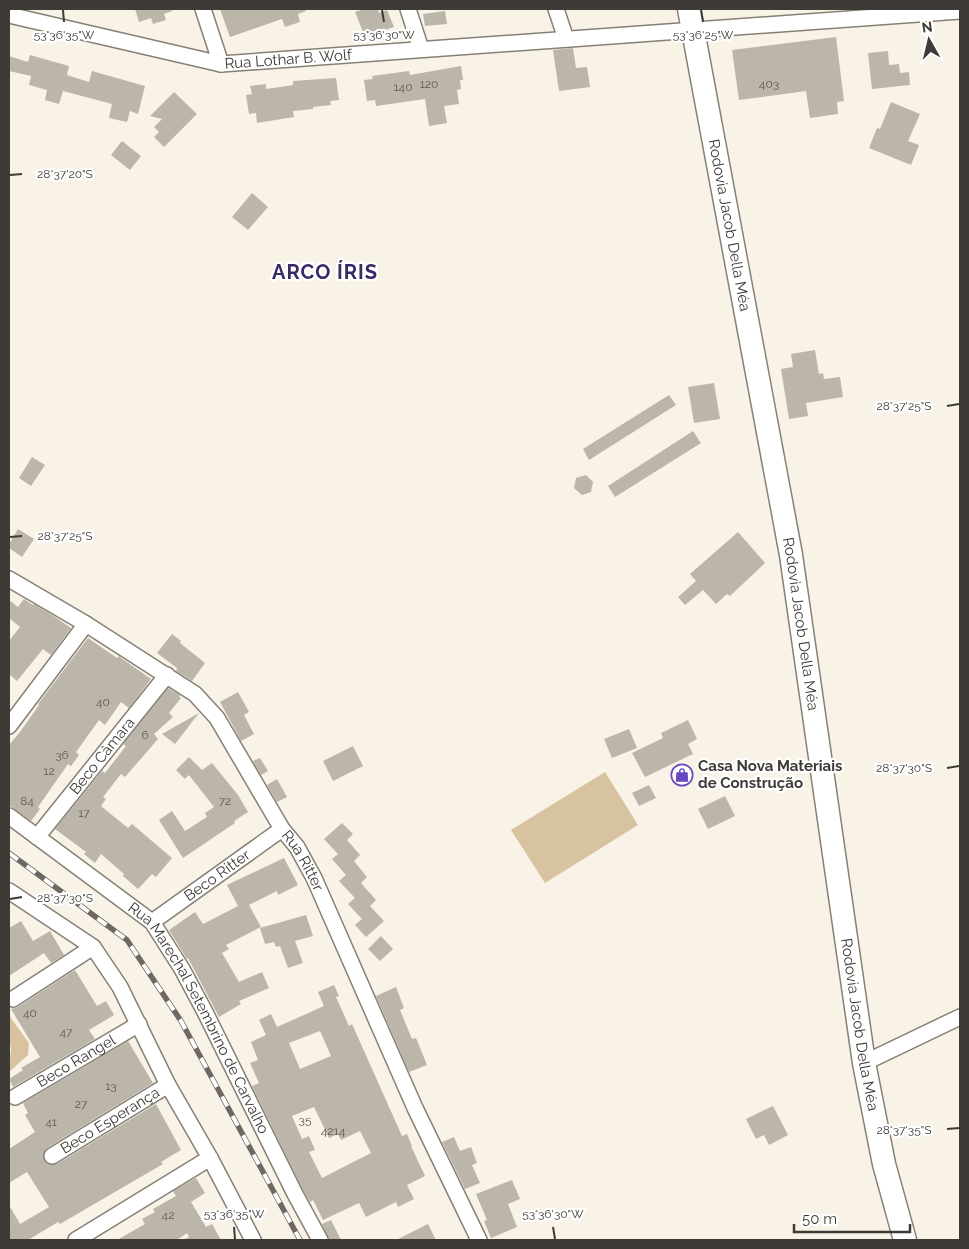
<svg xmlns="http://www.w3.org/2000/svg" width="969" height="1249" font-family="Raleway,sans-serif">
	<rect width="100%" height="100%" fill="#f9f2e6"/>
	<!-- green -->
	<g fill="#d7c39f">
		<path d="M605 772 638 825 545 883 511 830Z"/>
		<path d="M9 1010 11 1018 29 1043 28 1055 9 1072 11 1048 9 1041Z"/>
	</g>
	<!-- building -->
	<g fill="#bcb5aa" fill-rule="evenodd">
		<path d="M135 9H172V11L164 14 166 20 153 24 151 18 139 22Z"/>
		<path d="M220 9H306V11L298 14 300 22 285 27 282 19 230 37Z"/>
		<path d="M364 9H378L379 13 387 10 394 27 365 37 355 12Z"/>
		<path d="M445 11 447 24 425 26 423 14Z"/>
		<path d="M836 37 844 101 837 102 838 114 810 118 806 91 739 100 732 50Z"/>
		<path d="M573 48 576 68 587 67 590 87 559 91 553 50Z"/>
		<path d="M888 51 889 65 899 64 900 73 909 72 910 85 872 89 868 53Z"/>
		<path d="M30 55 69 66 67 75 89 82 92 71 145 86 138 114 130 111 127 122 109 118 112 104 63 91 59 104 45 100 47 90 29 85 31 76 9 71V56L28 62Z"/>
		<path d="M461 66 463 80H460L461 89 457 90 459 104 444 106 447 123 429 126 425 99 376 106 375 100 367 101 364 80 373 79 372 76 409 71 410 75Z"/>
		<path d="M336 78 339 100 330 101 331 105 313 107V109L293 111 294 117 257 123 256 113 249 114 246 95 252 94 250 86 266 84V89L293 85V81Z"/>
		<path d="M174 92 197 114 164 147 154 137 159 132 154 127 162 119 150 116Z"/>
		<path d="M891 102 920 114 908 141 919 145 911 165 869 148 877 128 880 129Z"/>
		<path d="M122 141 141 156 130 170 111 155Z"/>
		<path d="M252 193 268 207 248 230 232 217Z"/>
		<path d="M815 350 819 374 823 373 824 379 840 377 843 397 806 403 808 416 789 419 781 369 793 367 791 354Z"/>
		<path d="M714 383 720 419 694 423 688 387Z"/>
		<path d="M669 395 676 405 589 460 583 449Z"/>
		<path d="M693 431 701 443 615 497 608 486Z"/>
		<path d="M32 457 45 465 31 486 19 478Z"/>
		<path d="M586 475 593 482 591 492 582 495 574 488 576 478Z"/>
		<path d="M18 529 34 539 22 557 9 548V544Z"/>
		<path d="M738 532 765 563 730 596 727 594 716 604 703 590 685 605 678 597 696 581 690 574Z"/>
		<path d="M24 599 33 605 34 604 55 617 71 628 51 655 43 649 17 681 9 674V641L20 627 9 618V600L18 607Z"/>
		<path d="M172 634 181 641 180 643 205 663 192 681 176 671 177 668 157 653Z"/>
		<path d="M88 638 117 658 119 656 121 658 151 679 129 708 121 702 105 725 99 720 76 752 79 755 71 766 68 764 38 807 40 809 31 821 9 805V745L20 732 39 705 38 704Z"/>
		<path d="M168 688 180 695 179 697 181 698 169 713 173 717 154 734 158 739 125 777 121 774 103 797 106 799 101 806 128 828 132 824 172 858 156 877 152 874 138 889 123 876 124 874 101 854 95 863 84 854 86 852 55 829 102 771 105 773 126 746 123 744Z"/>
		<path d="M238 692 249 712 244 715 254 734 241 741 220 702Z"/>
		<path d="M199 713 175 744 162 734Z"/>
		<path d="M688 720 697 739 688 744 693 754 645 777 632 753 663 738 661 733Z"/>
		<path d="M629 729 637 748 612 758 604 739Z"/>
		<path d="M353 746 363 766 333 781 323 761Z"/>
		<path d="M189 757 202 770 212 763 238 795 248 812 234 821 235 823 183 858 159 820 172 811 185 831 207 817 205 813 214 807 189 775 185 779 176 770Z"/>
		<path d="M260 758 268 771 261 775 253 761Z"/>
		<path d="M277 779 287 797 277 802 267 785Z"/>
		<path d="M649 785 656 798 639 806 632 793Z"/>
		<path d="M725 796 735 816 708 829 698 809Z"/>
		<path d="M342 823 353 834 347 840 360 855 354 861 367 877 361 883 376 900 370 906 384 921 366 937 355 925 362 919 348 904 355 898 339 881 346 875 332 859 338 854 324 839Z"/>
		<path d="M284 858 298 885 278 895 277 891 249 905 261 927 226 945 229 949 222 953 239 982 262 972 269 988 239 1001 241 1004 219 1017 188 958 187 959 169 930 195 912 203 924 238 906 227 885Z"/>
		<path d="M306 915 313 936 295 941 303 963 288 968 280 946 276 947 274 942 265 944 260 928Z"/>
		<path d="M21 921 33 941 50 931 64 955 51 963 44 953 9 976V928Z"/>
		<path d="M381 936 393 949 380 961 368 949Z"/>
		<path d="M75 970 97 1006 106 1001 114 1015 89 1030 95 1039 13 1087 9 1079 23 1070 21 1068 40 1057 11 1009 18 1007Z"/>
		<path d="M334 985 339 996 336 997 349 1026 352 1024 402 1136 407 1134 412 1146H411L425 1176 407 1185 414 1199 398 1207 396 1202 366 1217 359 1203 323 1220 313 1200 310 1202 303 1190 252 1086 259 1083 250 1063 258 1060 251 1042 266 1035 259 1020 271 1014 277 1027 324 1006 318 992ZM320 1031 331 1056 300 1069 289 1043ZM314 1107 329 1138 338 1134 341 1140 360 1131 371 1153 322 1178 309 1152 315 1150 309 1136 302 1139 292 1116Z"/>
		<path d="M396 987 404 1008 400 1010 412 1039 416 1038 427 1065 409 1072 376 996Z"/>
		<path d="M128 1041 153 1083 47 1148 44 1152V1160L48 1164H57L156 1104 181 1150 161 1162 163 1164 60 1224 58 1222 28 1240H9V1205L20 1224 49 1207 27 1172 9 1183V1149L35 1132 25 1115 28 1113 23 1103Z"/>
		<path d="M773 1106 788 1135 769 1145 764 1135 756 1139 746 1119Z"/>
		<path d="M454 1137 460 1151 471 1147 477 1163 472 1165 480 1183 465 1189 442 1142Z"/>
		<path d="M196 1178 205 1193 191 1202 206 1227 212 1224 221 1240H183L189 1237 187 1233 177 1240H117L145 1224 142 1219 155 1212 153 1209 176 1196 173 1191Z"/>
		<path d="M512 1180 520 1199 508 1204 517 1227 491 1238 484 1221 487 1220 476 1194Z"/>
		<path d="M331 1220 341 1240H329L322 1224Z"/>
		<path d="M428 1224 436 1240H396Z"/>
	</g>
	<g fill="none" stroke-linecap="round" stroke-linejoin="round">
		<!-- street casing -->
		<g stroke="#868075" stroke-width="18">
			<g id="street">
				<path d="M203 9 221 64"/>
				<path d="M408 9 421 49"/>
				<path d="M556 9 566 39"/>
				<path id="s1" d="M9 15 221 64 960 11"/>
				<path id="s2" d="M9 579 86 624 195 694 217 718 282 829 297 847 314 878 415 1108 479 1240"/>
				<path d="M9 726 86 624"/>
				<path id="s3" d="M9 816 152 922 182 969 205 1012 295 1194 320 1240"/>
				<path id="s4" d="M37 837 167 675"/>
				<path d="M9 891 93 947 120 987 168 1085 210 1158 253 1240"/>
				<path id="s5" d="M152 922 282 829"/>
				<path d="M13 999 93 947"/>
				<path d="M864 1063 960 1017"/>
				<path id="s6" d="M15 1097 139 1024"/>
				<path id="s7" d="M52 1156 168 1085"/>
				<path d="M76 1240 210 1158"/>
			</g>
		</g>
		<!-- secondary casing -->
		<g stroke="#868075" stroke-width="25">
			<g id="secondary">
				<path id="s8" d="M689 9 791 555 864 1063 884 1164 905 1240"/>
			</g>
		</g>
		<!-- street -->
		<use href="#street" stroke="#fff" stroke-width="15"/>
		<!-- secondary -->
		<use href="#secondary" stroke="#fff" stroke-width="22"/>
		<!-- rail casing -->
		<g stroke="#6d6962" stroke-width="5.5">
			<path id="rail" d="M9 853 127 940 181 1021 300 1240"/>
		</g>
		<!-- rail -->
		<use href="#rail" stroke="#fff" stroke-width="4" stroke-dasharray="11" stroke-linecap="butt"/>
	</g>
	<!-- ticks -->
	<path fill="none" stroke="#3e3b36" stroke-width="2" d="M63 10 64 22M382 10 384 22M701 10 703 22M10 175 22 174M947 406 959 404M10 537 22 536M947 768 959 766M10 899 22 897M947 1129 959 1128M234 1227 235 1239M553 1227 555 1239"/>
	<!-- icons -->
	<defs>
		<g id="shop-ring" transform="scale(1.125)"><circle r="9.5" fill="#fff" stroke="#6847c0" stroke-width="1.5"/><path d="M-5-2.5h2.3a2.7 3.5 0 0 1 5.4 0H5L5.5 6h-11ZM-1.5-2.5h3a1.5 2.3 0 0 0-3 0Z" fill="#6847c0"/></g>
	</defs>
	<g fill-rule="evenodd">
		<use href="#shop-ring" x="682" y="775"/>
	</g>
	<g text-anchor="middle" stroke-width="4.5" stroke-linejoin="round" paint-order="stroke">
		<!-- number labels -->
		<g font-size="12" fill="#5e5a53">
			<text x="429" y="88">120</text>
			<text x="769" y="88">403</text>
			<text x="403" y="91">140</text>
			<text x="103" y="706">40</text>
			<text x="145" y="739">6</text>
			<text x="62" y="759">36</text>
			<text x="49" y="775">12</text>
			<text x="27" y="805">84</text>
			<text x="225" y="805">72</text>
			<text x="84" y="817">17</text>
			<text x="30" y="1017">40</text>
			<text x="66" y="1036">47</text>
			<text x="111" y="1090">13</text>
			<text x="81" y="1108">27</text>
			<text x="305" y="1124">35</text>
			<text x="51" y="1126">41</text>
			<text x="333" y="1135">4214</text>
			<text x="168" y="1219">42</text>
		</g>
		<!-- street labels -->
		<g font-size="15" fill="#3e3b36" stroke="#fff">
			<text dy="5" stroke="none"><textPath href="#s1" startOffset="285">Rua Lothar B. Wolf</textPath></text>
			<text dy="5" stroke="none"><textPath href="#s8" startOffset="220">Rodovia Jacob Della Méa</textPath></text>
			<text dy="5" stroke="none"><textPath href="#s8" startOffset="625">Rodovia Jacob Della Méa</textPath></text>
			<text dy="5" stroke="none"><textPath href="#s4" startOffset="104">Beco Câmara</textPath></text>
			<text dy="5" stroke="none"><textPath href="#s2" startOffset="418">Rua Ritter</textPath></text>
			<text dy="5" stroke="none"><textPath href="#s5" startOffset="80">Beco Ritter</textPath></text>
			<text dy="5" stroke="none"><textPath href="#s3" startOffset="284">Rua Marechal Setembrino de Carvalho</textPath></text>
			<text dy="5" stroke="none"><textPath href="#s8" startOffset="1030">Rodovia Jacob Della Méa</textPath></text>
			<text dy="5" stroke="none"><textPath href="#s6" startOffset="71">Beco Rangel</textPath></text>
			<text dy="5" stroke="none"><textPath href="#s7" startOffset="68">Beco Esperança</textPath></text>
		</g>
		<!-- poi labels -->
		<g font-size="15" font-weight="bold" fill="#3e3b36" stroke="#fff" text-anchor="start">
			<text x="698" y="771">Casa Nova Materiais<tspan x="698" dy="17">de Construção</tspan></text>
		</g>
		<!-- district labels -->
		<g font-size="20" font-weight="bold" letter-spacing="1" fill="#382a65" stroke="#fff">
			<text x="325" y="279">ARCO ÍRIS</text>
		</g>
	</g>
	<g font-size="12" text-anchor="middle" fill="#3e3b36" stroke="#fff" stroke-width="4.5" stroke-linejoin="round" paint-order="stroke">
		<text x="64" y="39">53°36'35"W</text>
		<text x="384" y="39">53°36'30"W</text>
		<text x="703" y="39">53°36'25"W</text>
		<text x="65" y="178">28°37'20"S</text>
		<text x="904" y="410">28°37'25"S</text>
		<text x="65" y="540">28°37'25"S</text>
		<text x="904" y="772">28°37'30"S</text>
		<text x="65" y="902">28°37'30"S</text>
		<text x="904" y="1134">28°37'35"S</text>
		<text x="234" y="1218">53°36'35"W</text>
		<text x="553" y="1218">53°36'30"W</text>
	</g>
	<!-- border -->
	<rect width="969" height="1249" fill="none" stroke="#3e3b36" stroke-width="20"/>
	<!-- north arrow -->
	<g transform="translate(929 40) rotate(352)" stroke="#ffffff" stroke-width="4" paint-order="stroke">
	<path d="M0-4L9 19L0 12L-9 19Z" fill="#3e3b36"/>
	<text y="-8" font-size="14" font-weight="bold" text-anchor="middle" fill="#3e3b36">N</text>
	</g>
	<!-- scale -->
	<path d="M794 1224v8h116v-8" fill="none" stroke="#3e3b36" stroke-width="2.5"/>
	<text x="802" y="1224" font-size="15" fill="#3e3b36" stroke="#ffffff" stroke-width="4" paint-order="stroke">50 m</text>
</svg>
